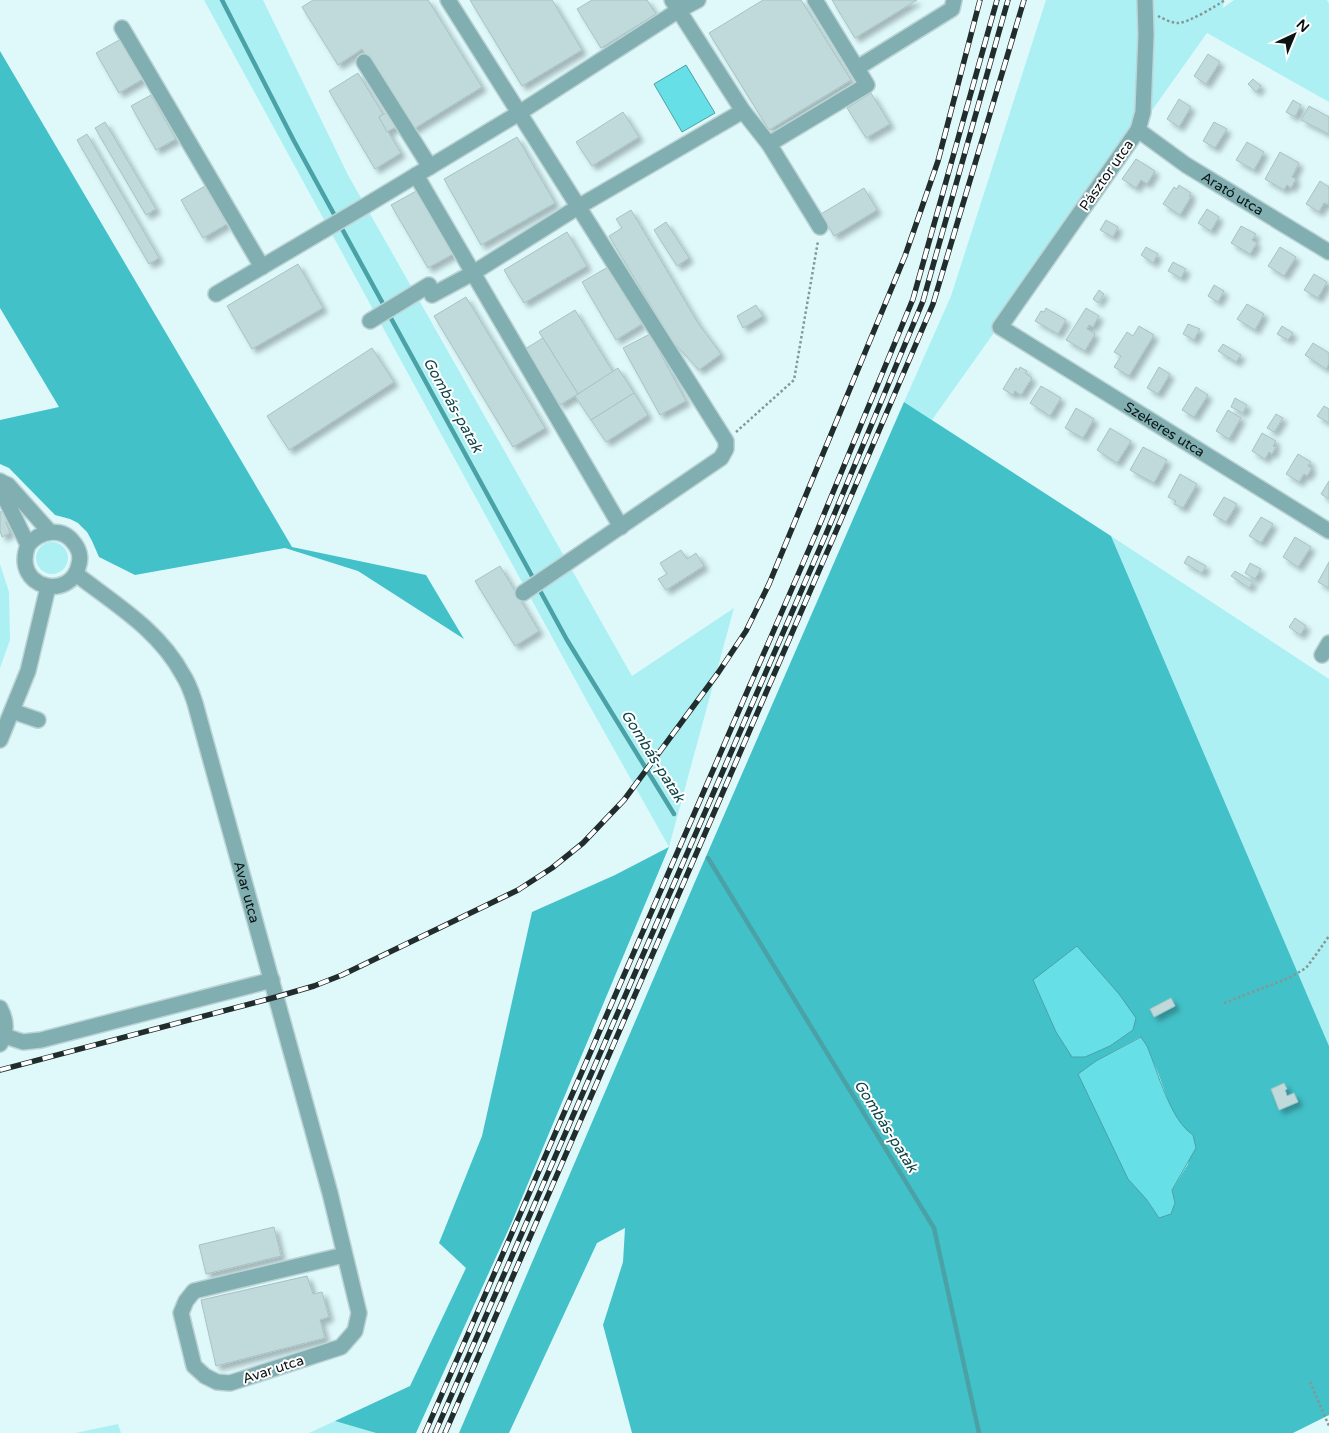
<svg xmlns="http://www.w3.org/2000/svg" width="1329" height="1433" font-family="'Varela Round',sans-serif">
	<defs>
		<filter id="shadow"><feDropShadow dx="4.5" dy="4.5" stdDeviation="2.5" flood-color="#0004"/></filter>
	</defs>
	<rect width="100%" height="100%" fill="#dff9fb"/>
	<!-- green -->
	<g fill="#acf0f4">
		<path d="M204 0H263L348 175 632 676 734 608 669 847 588 703Z"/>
		<path d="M1046 0H1224L1223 8 1234 0H1327L1329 4V102L1207 33 932 420 904 402 951 296Z"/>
		<path d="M1111 536 1329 679V1046Z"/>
		<circle cx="52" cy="558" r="16"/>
		<path d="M0 564 9 592 10 640 0 668Z"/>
		<path d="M335 1421 376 1433H309Z"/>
		<path d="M118 1424 121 1433H75Z"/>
	</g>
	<!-- forest -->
	<g fill="#43c1c8" fill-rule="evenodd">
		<path d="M0 51 292 547 426 575 464 639 358 571 285 548 135 575 99 557 92 541 87 532 78 523 70 519 55 515 9 468 0 464V420L59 407 0 308Z"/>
		<path d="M904 402 1111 536 1329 1046V1415L1293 1433H632L603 1325 623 1262 625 1228 597 1243 509 1433H459L694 884ZM1140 1037C1145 1047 1151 1056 1155 1066 1166 1090 1170 1120 1193 1135L1188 1164 1172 1190 1175 1203 1159 1218 1147 1200 1096 1061Z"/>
		<path d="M669 847 511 1224 416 1433H376L335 1421 410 1386 466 1268 439 1243 482 1136 532 912 615 875Z"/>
	</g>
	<!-- water -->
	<g fill="#66dfe6" stroke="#4aa2a7">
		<path d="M686 65 715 113 682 132 654 84Z"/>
		<path d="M1077 946 1119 994 1136 1018 1133 1030 1110 1046 1085 1057H1072L1056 1032 1033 980Z"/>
		<path d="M1141 1037 1147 1046C1158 1072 1170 1120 1193 1135L1196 1148 1172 1190 1175 1203 1171 1214 1159 1218 1147 1200 1128 1179 1078 1074 1096 1061Z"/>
	</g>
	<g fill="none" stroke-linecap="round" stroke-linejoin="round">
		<!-- stream -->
		<g stroke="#4aa2a7" stroke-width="4.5">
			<path d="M222 0 294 141 567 640 674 814"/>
			<path d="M708 858 934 1228 979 1433"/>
		</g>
	</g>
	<!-- building -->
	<g fill="#c0dadb" stroke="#a8c1c2" filter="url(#shadow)">
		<path d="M313 0H428L482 87 412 130 362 49 338 65 302 7Z"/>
		<path d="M470 0H552L582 50 522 86Z"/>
		<path d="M592 0H647L656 14 601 48 577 9Z"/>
		<path d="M763 0H801L851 80 769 130 709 33Z"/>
		<path d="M832 0H917L855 38Z"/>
		<path d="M121 39 143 79 119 93 96 53Z"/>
		<path d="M1208 54 1220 62 1206 84 1194 76Z"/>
		<path d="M358 73 383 114 379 117 401 153 375 169 329 91Z"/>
		<path d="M1253 79 1261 86 1256 92 1248 84Z"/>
		<path d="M871 93 890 124 866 138 847 108Z"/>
		<path d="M151 95 176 139 156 150 131 106Z"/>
		<path d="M1179 99 1191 107 1179 127 1167 119Z"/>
		<path d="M1293 100 1301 105 1295 117 1286 112Z"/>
		<path d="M397 105 406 121 387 132 379 117Z"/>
		<path d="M1309 106 1329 117V134L1301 120Z"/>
		<path d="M623 112 639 137 592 166 576 142Z"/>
		<path d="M105 122 156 209 146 215 95 128Z"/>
		<path d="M1214 122 1227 129 1215 148 1203 141Z"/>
		<path d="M87 134 159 258 149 264 77 140Z"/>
		<path d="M517 137 555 203 481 245 444 179Z"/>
		<path d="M1247 142 1264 152 1254 170 1236 160Z"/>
		<path d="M1280 152 1299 163 1292 177 1296 179 1291 188 1287 185 1284 190 1265 179Z"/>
		<path d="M1136 159 1155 171 1147 184 1141 180 1136 188 1122 179Z"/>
		<path d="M1320 181 1329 187V205L1324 203 1319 212 1306 204Z"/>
		<path d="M1179 185 1191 193 1189 196 1191 197 1180 215 1163 204 1174 187 1177 189Z"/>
		<path d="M205 186 227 224 203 238 181 200Z"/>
		<path d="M864 188 877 210 834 236 821 214Z"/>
		<path d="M418 190 455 253 428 268 391 205Z"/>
		<path d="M1207 209 1219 217 1211 231 1198 223Z"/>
		<path d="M631 210 698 323 721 354 699 370 673 342 609 236 622 228 616 219Z"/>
		<path d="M1106 220 1118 227 1113 237 1100 230Z"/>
		<path d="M666 222 689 258 677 266 654 230Z"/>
		<path d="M1241 226 1256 234 1252 240 1257 243 1250 254 1231 243Z"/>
		<path d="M567 232 587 266 524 303 504 270Z"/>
		<path d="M1146 247 1158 254 1153 263 1141 255Z"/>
		<path d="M1280 247 1296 257 1284 276 1268 266Z"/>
		<path d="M1173 262 1186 269 1181 278 1168 271Z"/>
		<path d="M298 264 323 308 252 349 227 306Z"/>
		<path d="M608 267 642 324 616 340 582 282Z"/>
		<path d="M1314 274 1327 282 1318 298 1304 290Z"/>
		<path d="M1214 285 1224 291 1218 302 1208 296Z"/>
		<path d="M1099 290 1104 294 1098 303 1093 299Z"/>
		<path d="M466 297 545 428 513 447 434 316Z"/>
		<path d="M1247 304 1264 314 1255 330 1237 319Z"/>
		<path d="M756 305 763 316 743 328 737 316Z"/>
		<path d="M1046 308 1066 320 1058 334 1035 321 1041 311 1044 312Z"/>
		<path d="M1086 308 1099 316 1093 327 1089 325 1087 329 1095 334 1085 351 1066 340Z"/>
		<path d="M575 310 613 372 578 394 539 332Z"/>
		<path d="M1188 324 1200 329 1194 340 1183 334Z"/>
		<path d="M1139 326 1154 335 1129 376 1114 367 1121 356 1114 352 1127 332 1133 336Z"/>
		<path d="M1282 326 1293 333 1288 340 1277 334Z"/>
		<path d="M650 334 686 401 660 415 623 348Z"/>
		<path d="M543 338 578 394 560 405 525 349Z"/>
		<path d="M1313 343 1329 353V364L1326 369 1305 355Z"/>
		<path d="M1223 344 1241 355 1236 362 1218 351Z"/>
		<path d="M372 348 394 382 289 450 267 416Z"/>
		<path d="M1020 367 1027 371 1025 373 1032 378 1021 395 1015 391 1013 395 1003 389 1016 368 1019 370Z"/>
		<path d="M1159 367 1170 374 1158 394 1147 388Z"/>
		<path d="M618 368 634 393 591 420 575 396Z"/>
		<path d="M1041 386 1061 398 1050 416 1030 403Z"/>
		<path d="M1196 387 1208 395 1194 417 1182 410Z"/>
		<path d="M634 393 648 415 606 442 591 420Z"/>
		<path d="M1235 398 1247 405 1243 413 1231 407Z"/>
		<path d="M1324 406 1329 409V423L1317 416Z"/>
		<path d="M1076 408 1094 419 1083 438 1065 428Z"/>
		<path d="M1228 410 1241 418 1229 439 1216 431Z"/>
		<path d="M1276 414 1283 418 1274 432 1267 428Z"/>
		<path d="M1110 428 1131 441 1117 463 1097 450Z"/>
		<path d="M1262 433 1276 441 1273 446 1276 447 1272 454 1269 452 1265 459 1252 451Z"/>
		<path d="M1143 447 1167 460 1154 483 1130 470Z"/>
		<path d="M1298 454 1311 462 1308 466 1312 468 1307 476 1304 474 1299 482 1286 474Z"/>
		<path d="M1180 474 1197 484 1183 508 1174 504 1176 501 1168 497Z"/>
		<path d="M1329 481V499L1321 494Z"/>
		<path d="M1224 497 1237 504 1226 522 1213 515Z"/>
		<path d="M4 510 8 521 6 522 10 533 2 537 0 531V512Z"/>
		<path d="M1261 517 1273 524 1261 543 1249 536Z"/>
		<path d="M1295 537 1311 547 1298 567 1283 557Z"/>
		<path d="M681 550 687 559 696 553 704 566 666 590 658 579 667 574 660 563Z"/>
		<path d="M1188 556 1206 566 1202 573 1184 563Z"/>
		<path d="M1329 562V588L1318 582Z"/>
		<path d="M1250 563 1261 569 1255 579 1245 573Z"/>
		<path d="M500 566 539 631 515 646 475 581Z"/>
		<path d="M1235 571 1253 582 1249 588 1231 576Z"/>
		<path d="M1295 618 1306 626 1300 635 1289 627Z"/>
		<path d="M1171 998 1175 1006 1154 1017 1150 1009Z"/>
		<path d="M1284 1083 1287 1089 1285 1090 1287 1096 1294 1093 1298 1102 1279 1110 1271 1089Z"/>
		<path d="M274 1227 281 1256 206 1274 199 1245Z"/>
		<path d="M307 1276 313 1294 322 1292 329 1317 320 1320 325 1338 216 1366 201 1300Z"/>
	</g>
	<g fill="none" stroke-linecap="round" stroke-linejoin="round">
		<!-- minor casing -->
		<g stroke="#bdd4d6" stroke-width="18">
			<g id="minor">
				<path d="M448 0 726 441V449L721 458 523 593"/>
				<path d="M672 0 743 111 769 144 820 227"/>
				<path id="s1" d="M1145 0 1146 35 1143 112 1138 130 1000 327 1329 531"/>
				<path d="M122 28 262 267"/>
				<path d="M364 62 430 167"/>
				<path d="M857 68 952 9 954 0"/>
				<path id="s2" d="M1138 130 1186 165 1329 252"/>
				<path d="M769 144 867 85 815 0"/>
				<path d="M416 175 621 527"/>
				<path d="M216 294 365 206 519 113 679 10 698 0"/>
				<path d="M370 321 429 285 432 295 473 273 578 207 743 111"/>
				<path d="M0 481 1 490 28 545C11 589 72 602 79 564 81 557 79 549 74 543 62 526 40 531 28 545"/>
				<path d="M1 482 8 485 50 532"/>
				<path id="s3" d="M76 574C115 604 159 630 183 675 189 684 192 694 195 703L330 1193 359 1313 355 1331 341 1347 230 1383 217 1382 205 1376 194 1366 181 1313 186 1301 194 1291 344 1255"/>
				<path d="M1322 655 1329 643"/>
				<path d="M12 711 38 720"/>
				<path d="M0 740 28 671 48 587"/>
				<path d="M0 1008C7 1021 7 1032 0 1044"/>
				<path d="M5 1036 23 1042 41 1040 272 980"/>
			</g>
		</g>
		<!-- path -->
		<g stroke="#849798" stroke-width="2.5" stroke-dasharray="2.5 2.5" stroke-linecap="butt">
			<path d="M1158 16C1164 19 1171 23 1178 23 1188 23 1216 6 1225 0"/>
			<path d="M736 432 794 380 818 241"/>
			<path d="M1224 1003 1289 978 1306 968 1315 956 1329 936"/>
			<path d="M1310 1382 1329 1426"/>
		</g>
		<!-- minor -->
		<use href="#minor" stroke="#81afb1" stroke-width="15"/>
		<!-- rail casing -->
		<g stroke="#212d2d" stroke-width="5.5">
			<g id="rail">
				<path d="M0 1070 276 997 314 986 342 975 518 890 552 868 583 843 624 800 718 673 746 631 769 584 905 256 938 161 980 0"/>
				<path d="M425 1433 817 531 913 299 997 0"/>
				<path d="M435 1433 826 534 923 301 1008 0"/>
				<path d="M445 1433 834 536 933 304 1024 0"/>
			</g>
		</g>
		<!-- rail -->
		<use href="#rail" stroke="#fff" stroke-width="4" stroke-dasharray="11" stroke-linecap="butt"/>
	</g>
	<g text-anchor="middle" stroke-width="4" stroke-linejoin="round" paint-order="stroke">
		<!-- street labels -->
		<g font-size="14" fill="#0a1414" stroke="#fff">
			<text transform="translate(1106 175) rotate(-55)" y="5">Pásztor utca</text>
			<text dy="5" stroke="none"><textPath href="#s2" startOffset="114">Arató utca</textPath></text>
			<text dy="5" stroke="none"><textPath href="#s1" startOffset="565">Szekeres utca</textPath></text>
			<text dy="5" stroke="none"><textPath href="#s3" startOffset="375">Avar utca</textPath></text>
			<text transform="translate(273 1369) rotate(-18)" y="5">Avar utca</text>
		</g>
		<!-- water labels -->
		<g font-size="15" font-style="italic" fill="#0e4649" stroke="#fff">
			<text transform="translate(453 405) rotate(61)" y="5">Gombás-patak</text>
			<text transform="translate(653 756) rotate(58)" y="5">Gombás-patak</text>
			<text transform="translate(886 1126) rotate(58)" y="5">Gombás-patak</text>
		</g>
	</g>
	<!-- north arrow -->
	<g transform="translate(1294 35) rotate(44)" stroke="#ffffff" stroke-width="4" paint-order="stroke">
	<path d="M0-4L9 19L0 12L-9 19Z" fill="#0a1414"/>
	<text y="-8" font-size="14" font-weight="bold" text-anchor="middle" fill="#0a1414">N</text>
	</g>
</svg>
